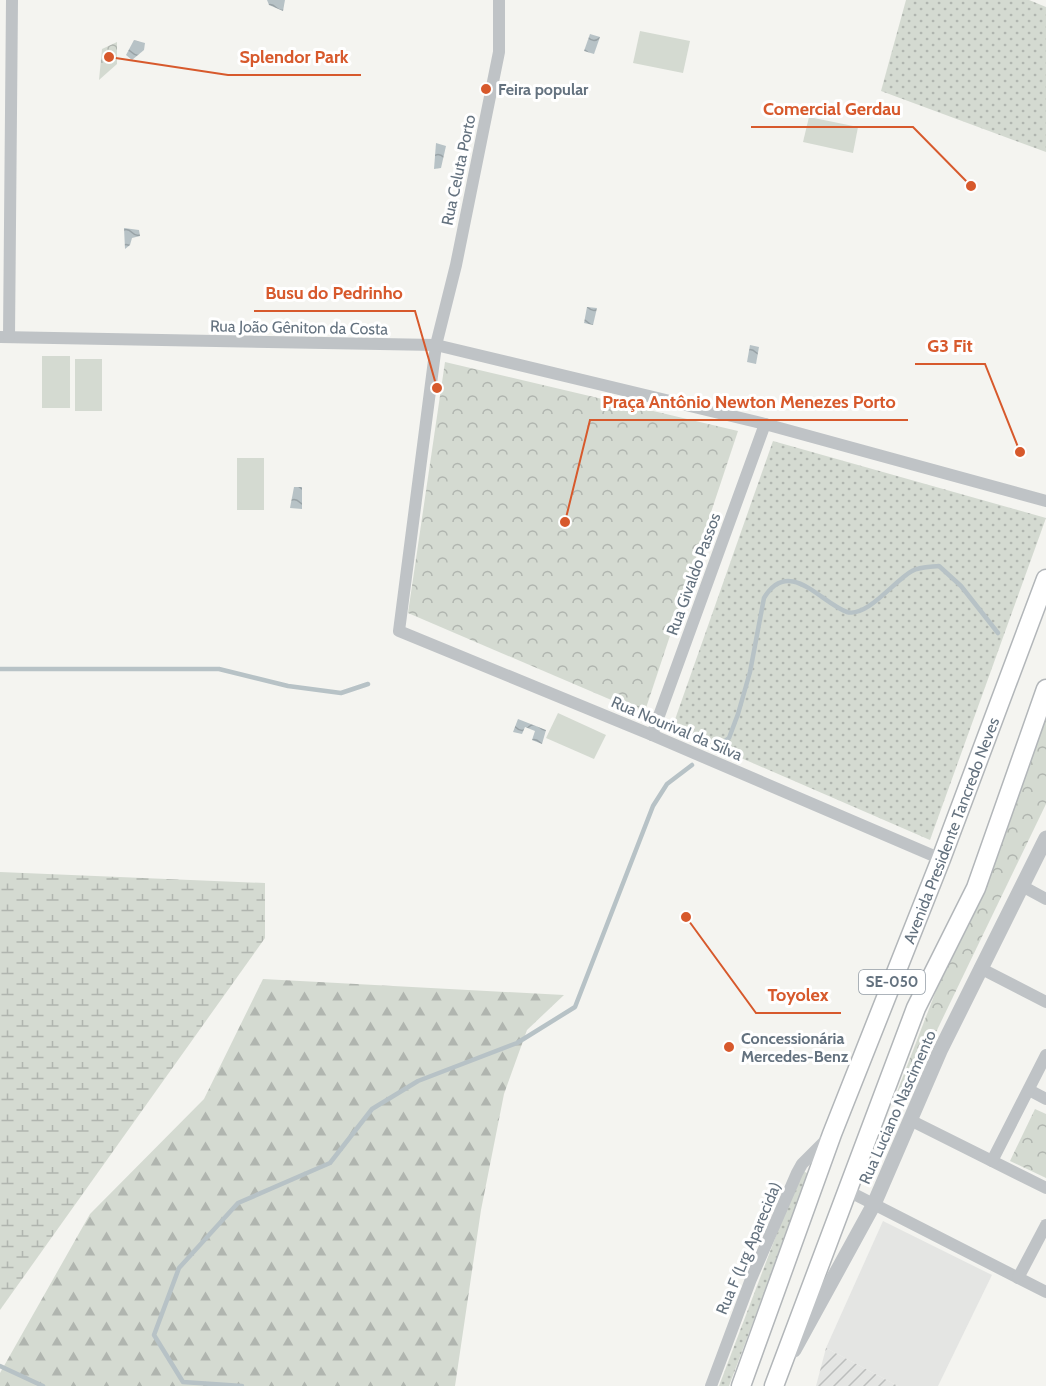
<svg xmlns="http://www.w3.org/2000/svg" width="1046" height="1386" font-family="Cabin,sans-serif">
	<defs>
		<pattern id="industrial-furrows" width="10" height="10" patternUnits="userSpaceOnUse" patternTransform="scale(1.5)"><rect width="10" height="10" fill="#e4e5e3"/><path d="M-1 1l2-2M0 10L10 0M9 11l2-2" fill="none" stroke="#bcbebd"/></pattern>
		<pattern id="grass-dots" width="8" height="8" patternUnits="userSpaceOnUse" patternTransform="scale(1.5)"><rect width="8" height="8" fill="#d4dad1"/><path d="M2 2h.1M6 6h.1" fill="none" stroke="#b0b5af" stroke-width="1.8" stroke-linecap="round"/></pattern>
		<pattern id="forest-firs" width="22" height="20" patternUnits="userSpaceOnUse" patternTransform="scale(1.5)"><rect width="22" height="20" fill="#d4dad1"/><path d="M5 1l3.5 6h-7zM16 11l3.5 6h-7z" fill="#b0b5af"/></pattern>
		<pattern id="wetland-marsh" width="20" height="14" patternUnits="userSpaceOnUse" patternTransform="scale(1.5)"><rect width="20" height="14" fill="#d4dad1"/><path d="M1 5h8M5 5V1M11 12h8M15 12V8" fill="none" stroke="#b0b5af"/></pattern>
		<pattern id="park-crowns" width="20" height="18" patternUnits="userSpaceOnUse" patternTransform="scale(1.5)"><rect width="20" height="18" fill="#d4dad1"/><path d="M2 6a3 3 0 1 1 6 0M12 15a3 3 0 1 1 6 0" fill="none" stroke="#b0b5af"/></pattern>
		<pattern id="water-waves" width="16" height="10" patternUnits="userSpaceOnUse" patternTransform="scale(1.5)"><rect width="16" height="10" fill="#b7c2c6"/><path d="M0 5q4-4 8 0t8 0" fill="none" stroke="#98a2a6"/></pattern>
	</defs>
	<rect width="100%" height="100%" fill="#f4f4f0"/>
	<!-- built -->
	<path fill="#e4e5e3" d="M883 1221 992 1275 938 1386H898L826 1348Z"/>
	<!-- industrial -->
	<path fill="url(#industrial-furrows)" d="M826 1348 898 1386H816Z"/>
	<!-- grass -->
	<g fill="url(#grass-dots)">
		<path d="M906 0H1029L1046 7V152L881 91Z"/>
		<path d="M773 441 1046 518 930 840 672 728Z"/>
		<path d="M801 1170 809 1174 729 1386H719Z"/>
	</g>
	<!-- forest -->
	<path fill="url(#forest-firs)" d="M263 979 564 995 527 1030 504 1094 481 1210 455 1386H0V1373L90 1214 204 1099Z"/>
	<!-- wetland -->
	<path fill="url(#wetland-marsh)" d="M0 872 265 883V938L0 1310Z"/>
	<!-- park -->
	<g fill="url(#park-crowns)">
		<path d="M117 42V64L99 80 102 49Z"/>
		<path d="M445 362 738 431 644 714 408 613Z"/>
		<path d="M1046 705V804L912 1082 897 1092Z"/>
		<path d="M1035 1109 1046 1114V1178L1010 1161Z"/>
	</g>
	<!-- garden -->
	<g fill="#d4dad1">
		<path d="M640 31 690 41 683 73 633 63Z"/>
		<path d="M809 117 858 127 853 153 803 142Z"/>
		<rect x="42" y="356" width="28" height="52"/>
		<rect x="75" y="359" width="27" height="52"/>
		<rect x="237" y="458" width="27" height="52"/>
		<path d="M558 713 606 735 594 759 546 738Z"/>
	</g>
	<!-- water -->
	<g fill="url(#water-waves)">
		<path d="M267 0H285L283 11 269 5Z"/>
		<path d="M590 34 600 37 594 54 584 51Z"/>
		<path d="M134 40 145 43 144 50 132 60 126 55Z"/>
		<path d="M436 143 446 146 441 168 434 169Z"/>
		<path d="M124 228 139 230 140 236 132 238 130 245 125 249Z"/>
		<path d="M587 307 597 308 593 325 584 323Z"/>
		<path d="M750 345 759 347 756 364 747 362Z"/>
		<path d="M294 487H302V509L290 508Z"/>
		<path d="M518 719 546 730 542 744 532 740 535 731 525 727 522 734 513 732Z"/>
	</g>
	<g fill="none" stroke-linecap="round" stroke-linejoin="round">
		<!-- stream -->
		<g stroke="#b7c2c6" stroke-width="4.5">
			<path d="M0 669H219L288 686 341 693 368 684"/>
			<path d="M713 749 729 738 738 714 750 672 764 598C789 556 822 604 847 612 867 618 895 580 912 571 919 567 931 567 939 566L961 586 998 633"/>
			<path d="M0 1366 43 1386"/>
			<path d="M242 1386 183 1382 154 1335 179 1268 238 1203 330 1163 372 1109 418 1081 517 1043 575 1007 653 806 667 784 692 765"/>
		</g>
		<!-- primary casing -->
		<g stroke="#b2b6b9" stroke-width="21">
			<g id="primary">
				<path id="s1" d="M741 1386 832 1134 941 859 1046 579"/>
				<path d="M774 1386 916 1008 976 888 1046 689"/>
			</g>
		</g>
		<!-- minor -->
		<g stroke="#bfc3c6" stroke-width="12">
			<path d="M499 0V52L456 265 436 345 399 631 652 735 941 859"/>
			<path d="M0 337 436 345 765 424 1046 501"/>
			<path d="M9 337 12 0"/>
			<path d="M652 735 765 424"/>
			<path d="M1022 886 1046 899"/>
			<path d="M980 968 1046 1002"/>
			<path d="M1029 1090 1046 1099"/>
			<path d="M910 1120 1046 1188"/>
			<path d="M992 1161 1046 1055"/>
			<path d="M848 1191 1046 1292"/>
			<path d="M1018 1278 1046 1225"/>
			<path d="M711 1386 751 1279 797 1173 802 1164 827 1139"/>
		</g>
		<!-- tertiary -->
		<path stroke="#bfc3c6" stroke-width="15" d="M794 1350 874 1204 940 1051 1046 838"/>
		<!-- primary -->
		<use href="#primary" stroke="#fff" stroke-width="18"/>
	</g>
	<!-- markers -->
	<g fill="#d7592c" stroke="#fff" stroke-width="2">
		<circle cx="486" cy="89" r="6"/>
		<circle cx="729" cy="1047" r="6"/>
	</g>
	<g text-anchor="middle" stroke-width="6" stroke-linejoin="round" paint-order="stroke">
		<!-- shield labels -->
		<rect fill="#fff" stroke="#929ca5" stroke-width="1.5" x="859" y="970" width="66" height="24" rx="4.5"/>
		<g font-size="15" font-weight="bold" fill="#64727f">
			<text x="892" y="987">SE-050</text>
		</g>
		<!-- poi labels -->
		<g font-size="16" font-weight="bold" fill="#64727f" stroke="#fff" text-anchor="start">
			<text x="498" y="95">Feira popular</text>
			<text x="741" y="1044">Concessionária<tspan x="741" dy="18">Mercedes-Benz</tspan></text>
		</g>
		<!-- street labels -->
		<g font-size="16" fill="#64727f" stroke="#fff">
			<text transform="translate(458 170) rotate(-78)" y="6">Rua Celuta Porto</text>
			<text transform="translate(299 327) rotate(1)" y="6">Rua João Gêniton da Costa</text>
			<text transform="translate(693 574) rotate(-70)" y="6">Rua Givaldo Passos</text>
			<text transform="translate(677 728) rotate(23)" y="6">Rua Nourival da Silva</text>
			<text dy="6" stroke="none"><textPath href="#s1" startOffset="594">Avenida Presidente Tancredo Neves</textPath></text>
			<text transform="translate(897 1107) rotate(-66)" y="6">Rua Luciano Nascimento</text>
			<text transform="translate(748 1248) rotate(-67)" y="6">Rua F (Lrg Aparecida)</text>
		</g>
	</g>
	<!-- callouts -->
	<path fill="none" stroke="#d7592c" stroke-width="2" d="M109 57L228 75H361M971 186L913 127H751M437 388L415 311H254M1020 452L985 364H915M565 522L590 420H908M686 917L756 1013H841"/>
	<g fill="#d7592c" stroke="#fff" stroke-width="2">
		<circle cx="109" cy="57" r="6"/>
		<circle cx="971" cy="186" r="6"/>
		<circle cx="437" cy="388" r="6"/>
		<circle cx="1020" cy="452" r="6"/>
		<circle cx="565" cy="522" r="6"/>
		<circle cx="686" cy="917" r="6"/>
	</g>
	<g font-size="18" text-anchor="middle" font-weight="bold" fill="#d7592c" stroke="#fff" stroke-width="6" stroke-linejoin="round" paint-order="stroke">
		<text x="294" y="63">Splendor Park</text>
		<text x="832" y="115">Comercial Gerdau</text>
		<text x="334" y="299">Busu do Pedrinho</text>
		<text x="950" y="352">G3 Fit</text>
		<text x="749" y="408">Praça Antônio Newton Menezes Porto</text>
		<text x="798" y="1001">Toyolex</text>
	</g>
</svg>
